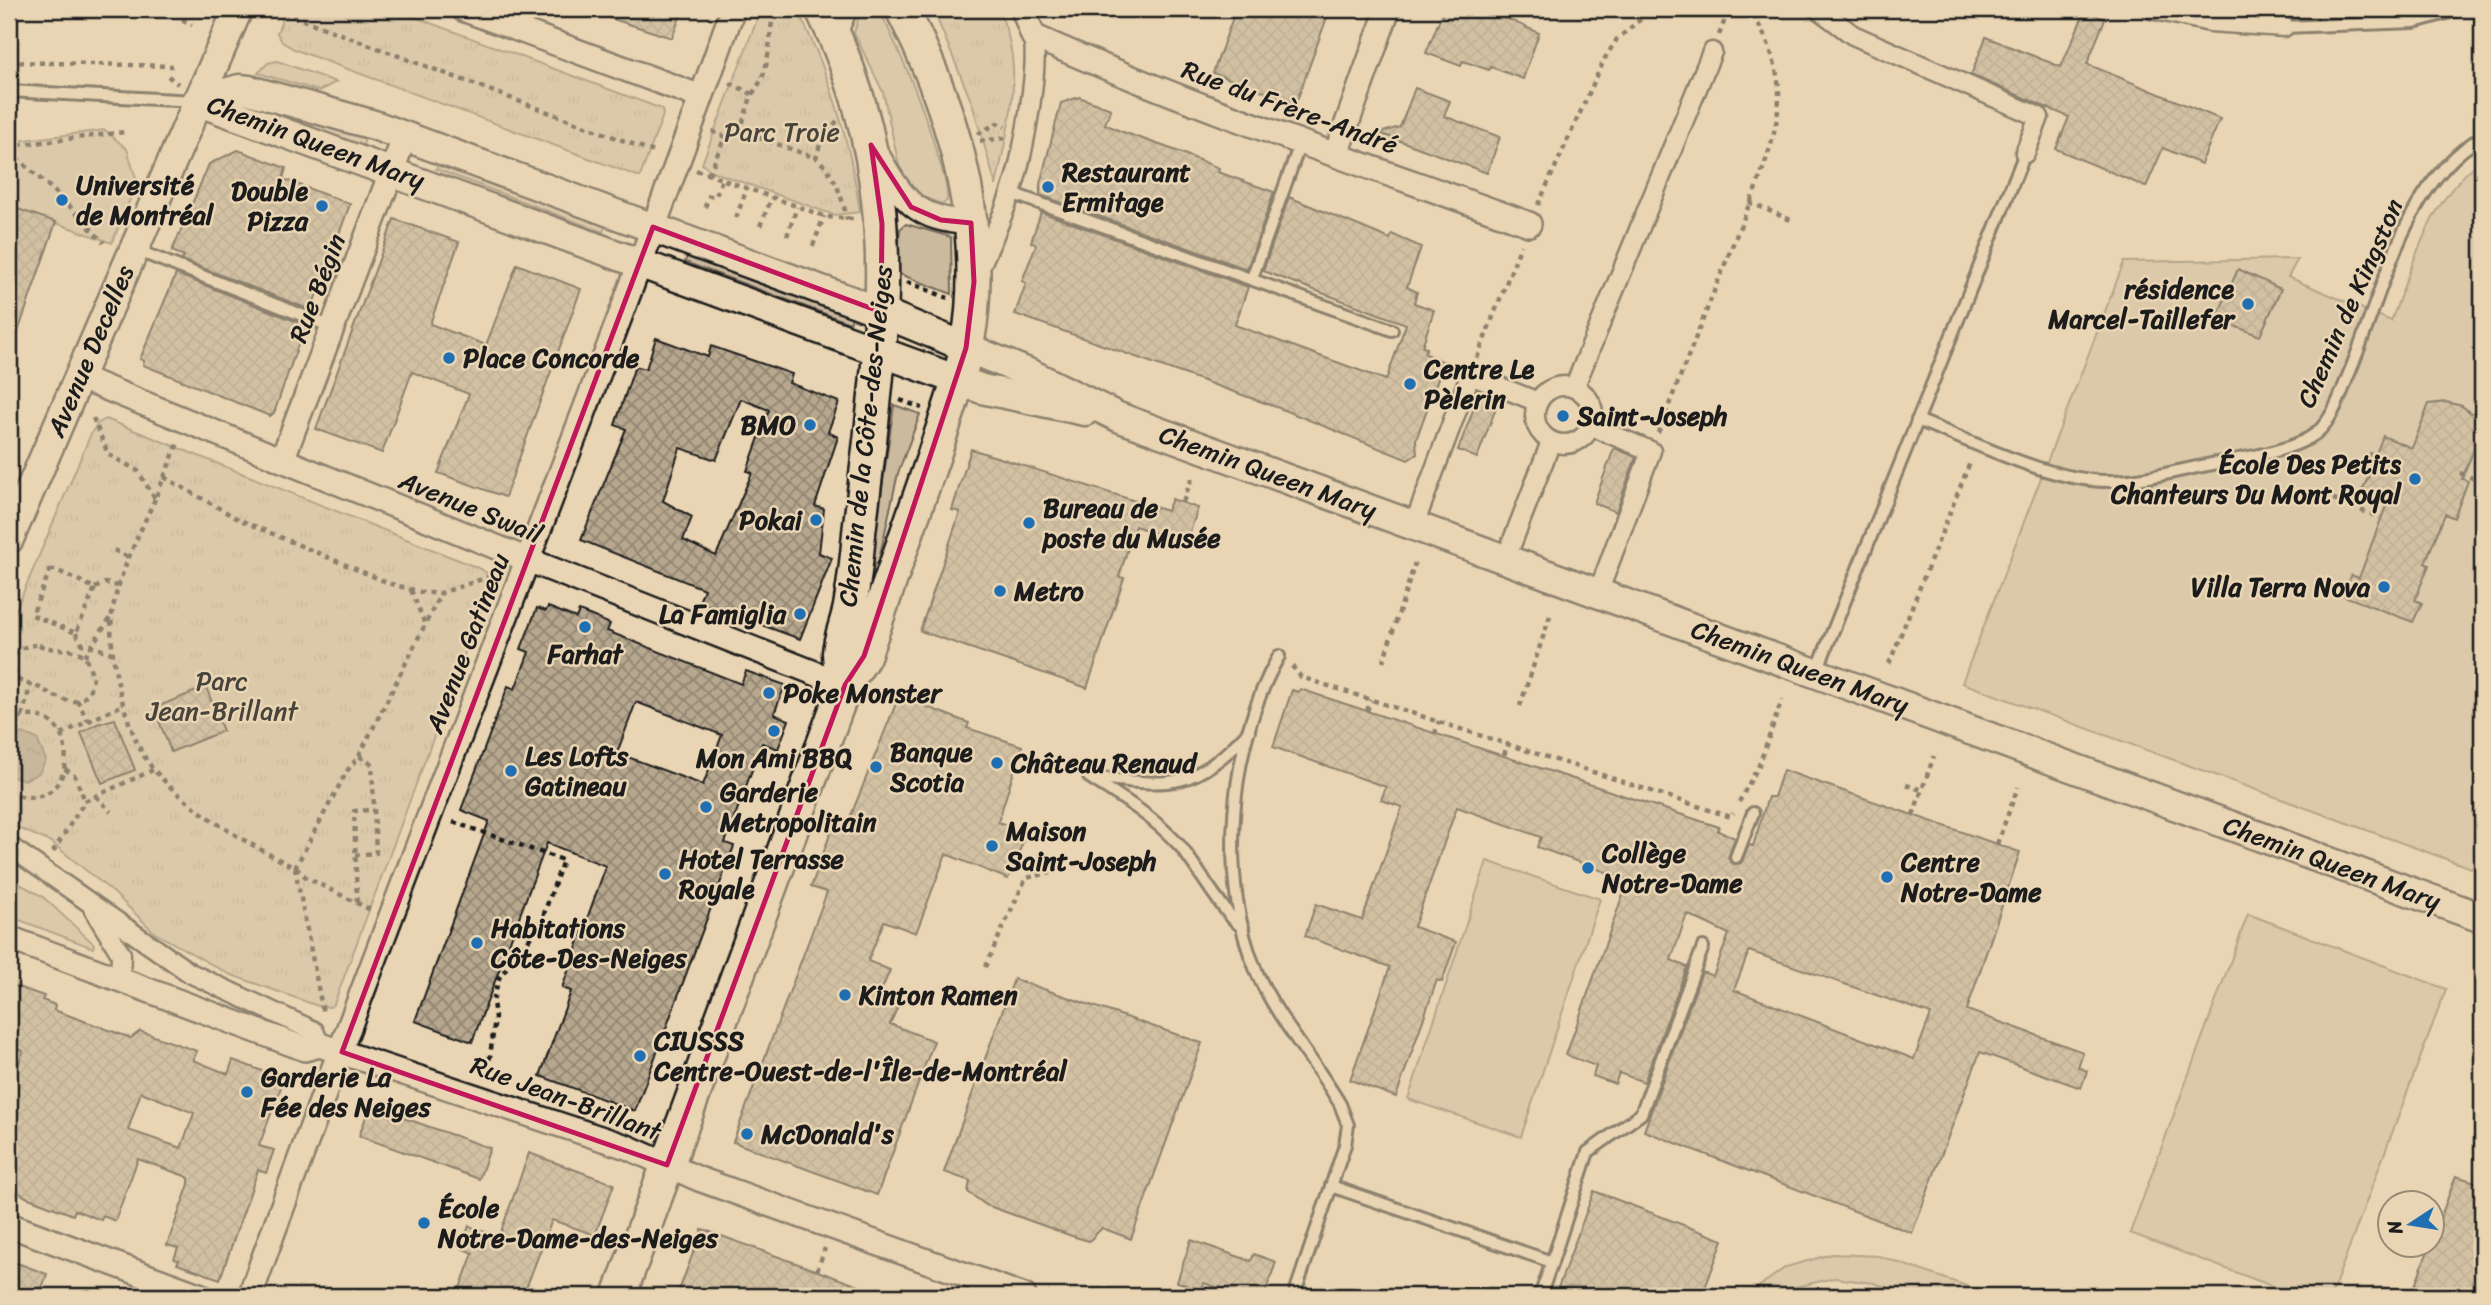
<svg xmlns="http://www.w3.org/2000/svg" width="2491" height="1305" font-family="Sriracha,sans-serif">
	<defs>
		<pattern id="park-tufts" width="24" height="20" patternUnits="userSpaceOnUse" patternTransform="scale(1.75)"><rect width="24" height="20" fill="#cbba9d"/><path d="M3 7l-1-3M5 7V3M7 7l1-3M15 17l-1-3M17 17v-4M19 17l1-3" fill="none" stroke="#ae9f87"/></pattern>
		<pattern id="water-ripples" width="26" height="14" patternUnits="userSpaceOnUse" patternTransform="scale(1.75)"><rect width="26" height="14" fill="#a1937e"/><path d="M2 4q2-2 4 0t4 0M15 11q2-2 4 0t4 0" fill="none" stroke="#827766"/></pattern>
		<pattern id="building-cross-hatch" width="8" height="8" patternUnits="userSpaceOnUse" patternTransform="scale(1.75)"><rect width="8" height="8" fill="#b6a78e"/><path d="M0 0l8 8M0 8l8-8" fill="none" stroke="#938773"/></pattern>
	</defs>
	<rect width="100%" height="100%" fill="#e9d5b3"/>
	<filter id="ink" filterUnits="userSpaceOnUse"><feTurbulence type="fractalNoise" baseFrequency=".0143" numOctaves="2"/><feDisplacementMap in="SourceGraphic" scale="14" xChannelSelector="R" yChannelSelector="G"/><feConvolveMatrix kernelMatrix="1 2 1 2 8 2 1 2 1" color-interpolation-filters="sRGB"/></filter>
	<g filter="url(#ink)">
		<!-- grass -->
		<g fill="#cbba9d" stroke="#746b5c" stroke-width="2">
			<path d="M861 9H879C902 56 923 103 937 154 942 169 948 186 947 201L942 204 910 193 903 184 883 92 854 33Z"/>
			<path d="M277 61 283 63 336 82 319 91 258 73 268 63Z"/>
			<path d="M253 106 366 136 360 154 251 113Z"/>
			<path d="M105 130 127 149 137 182 112 243 9 206V142Z"/>
			<path d="M2482 160V872L1962 683 2124 262 2298 259 2288 277 2391 321C2414 263 2429 198 2482 160Z"/>
			<path d="M439 161 607 223 603 232 436 169Z"/>
			<path d="M906 224 951 237 952 294 897 273 900 229Z"/>
			<path d="M688 254 853 314 850 323 685 262Z"/>
			<path d="M894 405 920 414 898 473 878 564H871Z"/>
			<path d="M1487 861 1600 899 1521 1137 1408 1099Z"/>
			<path d="M9 878 42 896 94 944 93 948 9 916Z"/>
			<path d="M2248 914 2446 989 2331 1296H2299L2130 1233Z"/>
			<path d="M1832 1254 1879 1256 1996 1296H1915L1873 1283 1834 1278 1796 1287 1782 1296H1746L1786 1267Z"/>
		</g>
		<!-- park -->
		<g fill="url(#park-tufts)" stroke="#746b5c" stroke-width="2">
			<path d="M286 9H393L662 109 663 115 640 177 296 50 282 42 277 33Z"/>
			<path d="M761 9H797C830 74 850 140 860 212L834 215 711 171 702 164Z"/>
			<path d="M933 9H998C1027 68 1008 125 996 186L972 103Z"/>
			<path d="M106 419 481 569 493 578 334 1004 330 1007 318 1006 229 974 155 933 114 893 51 842 9 824V626L90 436 97 424Z"/>
		</g>
		<!-- water -->
		<path fill="url(#water-ripples)" stroke="#6c6357" stroke-width="2" d="M23 733 37 739 46 760 39 773 25 780 9 776V738Z"/>
		<!-- building -->
		<g fill="url(#building-cross-hatch)" stroke="#1c1c1c" stroke-width="2" fill-rule="evenodd">
			<path d="M594 9H683L672 38 594 13Z"/>
			<path d="M1236 9H1330L1296 103 1213 73Z"/>
			<path d="M1444 9H1486L1539 33 1523 79 1491 67 1489 70 1463 61 1461 66 1426 53Z"/>
			<path d="M2085 11 2105 19 2087 64 2220 119 2201 164 2163 148 2146 187 2056 149 2069 117 1971 75 1986 37 2061 67Z"/>
			<path d="M1415 88 1450 101 1444 116 1500 137 1487 173 1379 133 1400 127Z"/>
			<path d="M1079 97 1111 109 1105 124 1120 131 1174 150 1219 168 1218 172 1274 192 1247 269 1040 195V184L1061 103Z"/>
			<path d="M238 150 286 168 283 179 350 204 311 310 182 260 184 256 172 251 209 164Z"/>
			<path d="M1289 197 1390 239 1392 234 1421 247 1407 287 1417 292 1414 303 1434 310 1422 347 1427 348 1424 353 1444 362 1416 440 1417 454 1408 460 1279 408 1015 314 1026 283 1022 281 1036 245 1031 242 1041 212 1248 287 1235 325 1386 380 1406 324 1263 271Z"/>
			<path d="M9 206 56 222 12 349H9Z"/>
			<path d="M394 219 459 242 430 324 486 345 517 264 581 289 505 497 438 473 469 394 412 372 382 453 316 429Z"/>
			<path d="M2238 269 2281 289 2260 336 2216 319Z"/>
			<path d="M176 274 305 325 274 413 270 416 143 365 144 361 140 359Z"/>
			<path d="M656 338 708 357 711 346 792 374 789 383 839 402 828 432 838 437 815 506 824 509 819 553 832 558 800 639 699 602 704 589 581 540 626 429 615 425 635 366 646 369ZM741 399 769 410 747 471 752 473 716 556 683 540 692 517 663 501 680 448 716 460Z"/>
			<path d="M1480 392 1499 400 1477 458 1458 450Z"/>
			<path d="M2446 402 2462 406 2477 418 2482 429 2462 479 2468 481 2454 518 2445 514 2425 563 2429 565 2415 600 2422 603 2413 622 2344 596 2351 575 2359 578 2387 503 2361 493 2370 473 2363 470 2370 453 2375 456 2383 436 2412 448 2429 404Z"/>
			<path d="M1614 448 1636 457 1616 512 1594 503Z"/>
			<path d="M971 449 1167 511 1172 499 1198 508 1186 544 1135 526 1119 577 1124 578 1087 688 920 631 960 512 952 510Z"/>
			<path d="M548 607 576 618 579 611 594 617 610 624 607 631 741 684 746 671 785 685 774 714 789 720 778 749 762 743 725 843 734 846 635 1111 540 1076 571 991 562 988 606 866 547 843 472 1042 415 1021 489 821 461 810 508 686 515 689 529 652 521 649 537 608 546 611ZM636 702 722 735 703 785 617 753Z"/>
			<path d="M206 687 223 731 171 752 154 708Z"/>
			<path d="M1300 689 1719 827 1718 831 1735 838 1728 858 1734 864 1741 863 1749 845 1753 846 1768 797H1774L1783 770 2020 852 1967 1010 2083 1052 2078 1067 2087 1071 2081 1088 1980 1052 1912 1233 1644 1131 1702 972 1713 976 1729 934 1687 914 1671 960 1687 967 1644 1082 1619 1073 1615 1084 1593 1076 1596 1066 1566 1055 1628 880 1537 847 1541 837 1457 807 1414 927 1456 942 1442 982 1437 980 1396 1097 1350 1080 1390 967 1305 936 1316 904 1362 920 1402 807 1381 800 1386 787 1273 747 1292 690 1299 692ZM1749 951 1931 1014 1914 1059 1734 990Z"/>
			<path d="M899 696 969 723 967 728 1022 746 998 822 1027 832 1008 879 946 854 916 933 884 921 868 961 890 970 879 996 899 1004 890 1024 934 1041 877 1195 733 1142 827 892 811 887 833 826 845 830Z"/>
			<path d="M115 719 135 770 102 783 81 733 97 724Z"/>
			<path d="M1014 979 1202 1043 1131 1239 1102 1228 1089 1241 1072 1236 986 1205 968 1192 970 1181 944 1172Z"/>
			<path d="M9 984 44 996 42 1000 55 1005 54 1010 131 1038 140 1031 197 1051 193 1060 228 1074 233 1060 284 1079 259 1146 274 1150 266 1173 258 1170 220 1279 177 1264 179 1260 174 1259 178 1248 167 1245 189 1184V1178L185 1176 138 1159 115 1221 103 1216 101 1220 75 1210 73 1215 26 1197 9 1186V1094L23 1051 9 1045ZM141 1092 194 1113 181 1148 128 1130Z"/>
			<path d="M370 1106 490 1148 479 1179 359 1136Z"/>
			<path d="M529 1153 614 1184 595 1235 552 1220 523 1296H457L473 1253 461 1248 469 1226 499 1237Z"/>
			<path d="M2456 1176 2482 1184V1296H2411Z"/>
			<path d="M1594 1191 1723 1240 1702 1296H1555Z"/>
			<path d="M702 1229 881 1294 880 1296H677Z"/>
			<path d="M1191 1240 1251 1261 1254 1254 1276 1262 1264 1296H1241L1204 1283 1201 1291 1177 1282Z"/>
			<path d="M9 1260 47 1274 39 1296H9Z"/>
		</g>
		<g fill="none" stroke-linecap="round" stroke-linejoin="round">
			<!-- service casing -->
			<g stroke="#1c1c1c" stroke-width="16">
				<g id="service">
					<path d="M2284 27 2414 22 2461 9"/>
					<path d="M9 91 195 101"/>
					<path d="M1011 193 1392 330"/>
					<path d="M136 250 332 327"/>
					<path d="M1252 278 1301 141"/>
					<path d="M1917 420C1974 442 2053 483 2113 481 2148 480 2183 469 2217 463 2248 457 2282 453 2309 438 2330 427 2340 397 2348 376 2382 297 2403 182 2482 137"/>
					<path d="M1279 656C1229 742 1217 882 1257 973 1278 1020 1314 1060 1340 1104L1348 1125 1345 1145 1294 1296"/>
					<path d="M1816 673 2025 153"/>
					<path d="M1089 777C1121 797 1154 817 1180 846 1194 862 1228 921 1243 927"/>
					<path d="M1091 777C1170 786 1192 792 1249 731"/>
					<path d="M1736 857 1753 813"/>
					<path d="M1331 1186 1552 1262 1540 1296"/>
					<path d="M1552 1262 1588 1152 1641 1114 1703 947"/>
				</g>
			</g>
			<!-- pedestrian casing -->
			<g stroke="#1c1c1c" stroke-width="23">
				<g id="pedestrian">
					<path d="M1818 9 1853 35 2039 117 2025 153"/>
					<path d="M2151 9 2210 22 2284 27"/>
					<path d="M979 269C990 245 1001 220 1010 195 1022 163 1040 68 1033 36"/>
					<circle cx="1564" cy="415" r="29"/>
					<path d="M1574 388 1712 52"/>
					<path d="M1591 426 1651 451 1598 593"/>
					<path d="M1414 525 1470 375 1538 402"/>
					<path d="M1506 558 1551 442"/>
					<path d="M9 846 190 973 314 1031 320 1045"/>
					<path d="M94 910 121 954 120 980"/>
				</g>
			</g>
			<!-- minor casing -->
			<g stroke="#1c1c1c" stroke-width="28">
				<g id="minor">
					<path d="M463 9 701 97"/>
					<path d="M1023 9 1033 36C1194 108 1363 164 1529 224"/>
					<path d="M834 35 845 9"/>
					<path d="M875 151C903 199 912 219 971 223"/>
					<path d="M1336 154 1388 9"/>
					<path d="M79 377 528 560 845 685"/>
					<path d="M282 460 405 136"/>
					<path d="M9 938 305 1049 320 1045 627 1147 699 1179 1024 1296"/>
					<path d="M9 1225 201 1296"/>
					<path d="M250 1296C405 865 579 441 733 9"/>
				</g>
			</g>
			<!-- tertiary casing -->
			<g stroke="#1c1c1c" stroke-width="33">
				<g id="tertiary">
					<path d="M197 101 239 89 249 90 374 125 881 312 1033 375 1118 417 2482 918"/>
					<path d="M197 101 982 389 1085 411"/>
					<path d="M9 539 238 9"/>
				</g>
			</g>
			<!-- secondary casing -->
			<g stroke="#1c1c1c" stroke-width="37">
				<g id="secondary">
					<path d="M822 9C911 189 881 343 859 533 857 558 854 582 850 607 847 622 840 638 839 653 839 663 843 675 845 685"/>
					<path d="M619 1296 845 685 864 656C887 589 911 522 934 455 949 408 968 360 972 311 981 205 950 103 902 9"/>
				</g>
			</g>
			<!-- path -->
			<g stroke="#1c1c1c" stroke-width="4.5" stroke-dasharray="5 5" stroke-linecap="butt">
				<path d="M181 9 184 21 192 25"/>
				<path d="M274 9 654 152"/>
				<path d="M1719 35 1729 9"/>
				<path d="M9 62 173 66"/>
				<path d="M168 76 178 84"/>
				<path d="M730 83 752 94 740 131"/>
				<path d="M752 94C774 67 766 40 775 9"/>
				<path d="M837 121 821 141 816 158C834 171 843 199 847 220"/>
				<path d="M712 131 725 137 740 131 816 158"/>
				<path d="M978 134 997 123 1005 127"/>
				<path d="M980 141 1006 138"/>
				<path d="M9 146 125 132"/>
				<path d="M9 151 62 198 104 243"/>
				<path d="M696 170 827 217 853 219"/>
				<path d="M709 174 725 137"/>
				<path d="M1749 202 1793 221"/>
				<path d="M1538 205 1605 58 1617 39 1653 9"/>
				<path d="M705 207 709 196H716L722 179"/>
				<path d="M736 218 747 188"/>
				<path d="M760 226 772 197"/>
				<path d="M787 236 797 207"/>
				<path d="M813 246 824 216"/>
				<path d="M907 282 948 298"/>
				<path d="M1477 358 1521 245"/>
				<path d="M900 400 922 408"/>
				<path d="M93 418 108 454 138 471 155 499 178 443"/>
				<path d="M1658 433C1683 369 1709 304 1735 239 1752 197 1780 138 1779 92 1778 66 1765 26 1746 9"/>
				<path d="M2460 473 2482 482"/>
				<path d="M164 477 240 520 391 584 425 593H441L497 574"/>
				<path d="M2324 495 2380 518"/>
				<path d="M155 499C139 535 118 574 112 614 107 655 127 741 155 771 193 814 246 842 295 868L347 771 359 756 441 593"/>
				<path d="M1183 502 1192 478"/>
				<path d="M114 550 130 558"/>
				<path d="M50 570H56L95 588 76 633 32 615Z"/>
				<path d="M95 588 105 583 119 586"/>
				<path d="M411 590 425 624"/>
				<path d="M76 633 82 644 112 653"/>
				<path d="M39 645C56 652 71 646 85 656L93 676C89 714 61 701 40 688 33 684 26 685 19 680L12 667C13 651 23 645 39 645Z"/>
				<path d="M85 656 111 616"/>
				<path d="M1383 662 1415 563"/>
				<path d="M1889 664 1971 460"/>
				<path d="M1292 666 1301 677 1731 817 1733 813"/>
				<path d="M77 700 88 721"/>
				<path d="M1520 706 1551 613"/>
				<path d="M1367 711 1371 700"/>
				<path d="M22 716 31 684"/>
				<path d="M9 721C85 688 84 825 9 792"/>
				<path d="M61 734 123 705"/>
				<path d="M1435 734 1439 721"/>
				<path d="M1504 755 1508 743"/>
				<path d="M65 769 75 776 85 801"/>
				<path d="M1906 785 1922 790"/>
				<path d="M96 796 111 812"/>
				<path d="M1739 802 1759 765 1782 700"/>
				<path d="M1913 815 1934 756"/>
				<path d="M453 822 563 860 540 925 499 978 493 1001 495 1018 488 1072"/>
				<path d="M1997 844 2018 787"/>
				<path d="M53 852 85 801 153 770"/>
				<path d="M355 855 376 853 372 764 359 756"/>
				<path d="M295 868 323 1013"/>
				<path d="M296 868 307 878 371 910"/>
				<path d="M357 902 354 811 374 810"/>
				<path d="M985 967 1026 878 1051 873"/>
				<path d="M817 1271 825 1248"/>
				<path d="M525 1293 532 1296"/>
			</g>
			<!-- service -->
			<use href="#service" stroke="#e9d5b3" stroke-width="10"/>
			<!-- pedestrian -->
			<use href="#pedestrian" stroke="#e9d5b3" stroke-width="18"/>
			<!-- minor -->
			<use href="#minor" stroke="#e9d5b3" stroke-width="23"/>
			<!-- tertiary -->
			<use href="#tertiary" stroke="#e9d5b3" stroke-width="28"/>
			<!-- secondary -->
			<use href="#secondary" stroke="#e9d5b3" stroke-width="32"/>
		</g>
	</g>
	<!-- marked area -->
	<path d="M0 0H2491V1305H0ZM871 145 911 207 941 220 971 223 974 282 966 348 864 656 845 685 667 1165 342 1052 653 227 881 312 882 224Z" fill="#e9d5b3" fill-opacity=".55" fill-rule="evenodd"/>
	<path fill="none" stroke="#c2185b" stroke-width="5" stroke-linejoin="round" d="M871 145 911 207 941 220 971 223 974 282 966 348 864 656 845 685 667 1165 342 1052 653 227 881 312 882 224Z"/>
	<!-- markers -->
	<g fill="#1f6fb2" stroke="#e9d5b3" stroke-width="2.5">
		<circle cx="1048" cy="187" r="7"/>
		<circle cx="62" cy="200" r="7"/>
		<circle cx="322" cy="206" r="7"/>
		<circle cx="2248" cy="304" r="7"/>
		<circle cx="449" cy="358" r="7"/>
		<circle cx="1410" cy="384" r="7"/>
		<circle cx="1563" cy="416" r="7"/>
		<circle cx="810" cy="425" r="7"/>
		<circle cx="2415" cy="479" r="7"/>
		<circle cx="816" cy="520" r="7"/>
		<circle cx="1029" cy="523" r="7"/>
		<circle cx="2384" cy="587" r="7"/>
		<circle cx="1000" cy="591" r="7"/>
		<circle cx="800" cy="614" r="7"/>
		<circle cx="585" cy="627" r="7"/>
		<circle cx="769" cy="693" r="7"/>
		<circle cx="774" cy="731" r="7"/>
		<circle cx="997" cy="763" r="7"/>
		<circle cx="876" cy="767" r="7"/>
		<circle cx="511" cy="771" r="7"/>
		<circle cx="706" cy="807" r="7"/>
		<circle cx="992" cy="846" r="7"/>
		<circle cx="1588" cy="868" r="7"/>
		<circle cx="665" cy="874" r="7"/>
		<circle cx="1887" cy="877" r="7"/>
		<circle cx="477" cy="943" r="7"/>
		<circle cx="845" cy="995" r="7"/>
		<circle cx="640" cy="1056" r="7"/>
		<circle cx="247" cy="1092" r="7"/>
		<circle cx="747" cy="1134" r="7"/>
		<circle cx="424" cy="1223" r="7"/>
	</g>
	<g text-anchor="middle" stroke-width="5" stroke-linejoin="round" paint-order="stroke">
		<!-- street labels -->
		<g font-size="26" fill="#1c1c1c" stroke="#e9d5b3">
			<text transform="translate(1290 107) rotate(20)" y="9">Rue du Frère-André</text>
			<text transform="translate(316 142) rotate(20)" y="9">Chemin Queen Mary</text>
			<text transform="translate(317 288) rotate(-69)" y="9">Rue Bégin</text>
			<text transform="translate(2350 303) rotate(-66)" y="9">Chemin de Kingston</text>
			<text transform="translate(90 351) rotate(-67)" y="9">Avenue Decelles</text>
			<text transform="translate(865 436) rotate(-84)" y="9">Chemin de la Côte-des-Neiges</text>
			<text transform="translate(1268 472) rotate(20)" y="9">Chemin Queen Mary</text>
			<text transform="translate(471 507) rotate(22)" y="9">Avenue Swail</text>
			<text transform="translate(467 643) rotate(-69)" y="9">Avenue Gatineau</text>
			<text transform="translate(1800 667) rotate(20)" y="9">Chemin Queen Mary</text>
			<text transform="translate(2332 863) rotate(20)" y="9">Chemin Queen Mary</text>
			<text transform="translate(566 1098) rotate(20)" y="9">Rue Jean-Brillant</text>
		</g>
		<!-- park labels -->
		<g font-size="26" fill="#48443c" stroke="#e9d5b3">
			<text x="782" y="141">Parc Troie</text>
			<text x="222" y="690">Parc<tspan x="222" dy="30">Jean-Brillant</tspan></text>
		</g>
		<!-- poi labels -->
		<g font-size="26" font-weight="bold" fill="#1c1c1c" stroke="#e9d5b3" text-anchor="start">
			<text x="1062" y="181">Restaurant<tspan x="1062" dy="30">Ermitage</tspan></text>
			<text x="76" y="194">Université<tspan x="76" dy="30">de Montréal</tspan></text>
			<text x="308" y="200" text-anchor="end">Double<tspan x="308" dy="30">Pizza</tspan></text>
			<text x="2234" y="298" text-anchor="end">résidence<tspan x="2234" dy="30">Marcel-Taillefer</tspan></text>
			<text x="463" y="367">Place Concorde</text>
			<text x="1424" y="378">Centre Le<tspan x="1424" dy="30">Pèlerin</tspan></text>
			<text x="1577" y="425">Saint-Joseph</text>
			<text x="796" y="434" text-anchor="end">BMO</text>
			<text x="2401" y="473" text-anchor="end">École Des Petits<tspan x="2401" dy="30">Chanteurs Du Mont Royal</tspan></text>
			<text x="1043" y="517">Bureau de<tspan x="1043" dy="30">poste du Musée</tspan></text>
			<text x="802" y="529" text-anchor="end">Pokai</text>
			<text x="2370" y="596" text-anchor="end">Villa Terra Nova</text>
			<text x="1014" y="600">Metro</text>
			<text x="786" y="623" text-anchor="end">La Famiglia</text>
			<text x="585" y="663" text-anchor="middle">Farhat</text>
			<text x="783" y="702">Poke Monster</text>
			<text x="890" y="761">Banque<tspan x="890" dy="30">Scotia</tspan></text>
			<text x="525" y="765">Les Lofts<tspan x="525" dy="30">Gatineau</tspan></text>
			<text x="774" y="767" text-anchor="middle">Mon Ami BBQ</text>
			<text x="1011" y="772">Château Renaud</text>
			<text x="720" y="801">Garderie<tspan x="720" dy="30">Metropolitain</tspan></text>
			<text x="1006" y="840">Maison<tspan x="1006" dy="30">Saint-Joseph</tspan></text>
			<text x="1602" y="862">Collège<tspan x="1602" dy="30">Notre-Dame</tspan></text>
			<text x="679" y="868">Hotel Terrasse<tspan x="679" dy="30">Royale</tspan></text>
			<text x="1901" y="871">Centre<tspan x="1901" dy="30">Notre-Dame</tspan></text>
			<text x="491" y="937">Habitations<tspan x="491" dy="30">Côte-Des-Neiges</tspan></text>
			<text x="859" y="1004">Kinton Ramen</text>
			<text x="654" y="1050">CIUSSS<tspan x="654" dy="30">Centre-Ouest-de-l'Île-de-Montréal</tspan></text>
			<text x="261" y="1086">Garderie La<tspan x="261" dy="30">Fée des Neiges</tspan></text>
			<text x="761" y="1143">McDonald's</text>
			<text x="438" y="1217">École<tspan x="438" dy="30">Notre-Dame-des-Neiges</tspan></text>
		</g>
	</g>
	<!-- margin -->
	<rect width="2491" height="1305" fill="none" stroke="#e9d5b3" stroke-width="35"/>
	<rect x="18" y="18" width="2456" height="1270" fill="none" stroke="#1c1c1c" stroke-width="2.5" filter="url(#ink)"/>
	<!-- north arrow -->
	<g transform="translate(2411 1224) rotate(258)"><circle r="33" fill="#e9d5b3" stroke="#978b77" stroke-width="2"/>
	<path d="M0-5L12 26L0 18L-12 26Z" fill="#1f6fb2"/>
	<text y="-10" font-size="19" font-weight="bold" text-anchor="middle" fill="#1c1c1c">N</text>
	</g>
</svg>
